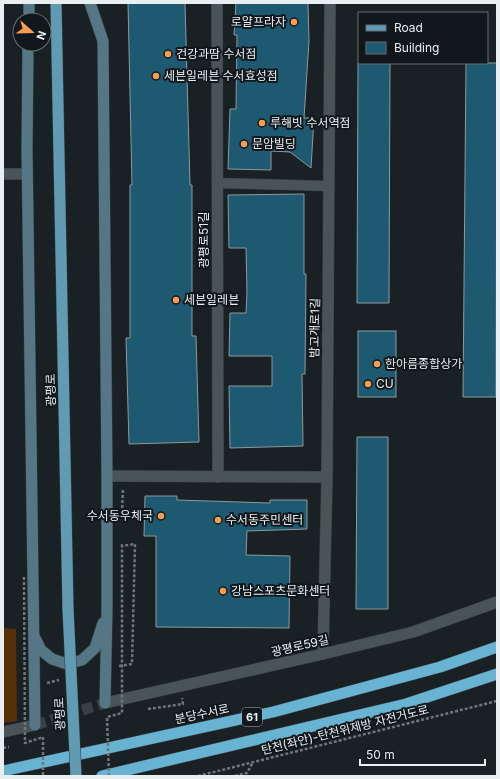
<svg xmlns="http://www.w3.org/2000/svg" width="500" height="779" font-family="Inter,'Noto Sans KR',sans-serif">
	<rect width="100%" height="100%" fill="#1a2125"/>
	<!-- green -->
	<path fill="#572f08" d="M3 628 16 629 17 721 3 723Z"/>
	<!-- building -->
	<g fill="#1d5971" stroke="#8f999e">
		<path d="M128 3H185L190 185H192V336H196L199 442 129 444 126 338H130V185H132Z"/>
		<path d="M236 3H308L309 41 304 118H314L311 168 290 152 271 151V170L228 169 230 109H236L237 35H234Z"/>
		<path d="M358 63H390L389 303H357Z"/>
		<path d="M466 63H497L496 397H463Z"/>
		<path d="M304 194V274H306L305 374H302L303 446 230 448 229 386H272V356H229L230 313H246L247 292 246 248H229L228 195Z"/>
		<rect x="358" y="331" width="38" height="66"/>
		<path d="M357 437H388V609H356Z"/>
		<path d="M145 496H177V500L270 503V500H307V529L247 531 246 555 290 556 289 628 156 627V536H144Z"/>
	</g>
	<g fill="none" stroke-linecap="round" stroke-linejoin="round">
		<!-- minor-tunnel -->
		<path stroke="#394043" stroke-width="11" stroke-dasharray="11 5.5" stroke-linecap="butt" d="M35 725 105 703"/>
		<!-- service casing -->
		<g stroke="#373d40" stroke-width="11">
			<path id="service" d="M217 183 329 186"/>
		</g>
		<!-- minor casing -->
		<g stroke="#373d40" stroke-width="12">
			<g id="minor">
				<path d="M217 3 218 477"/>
				<path d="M3 174H27"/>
				<path d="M323 654 327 477 330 3"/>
				<path d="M105 703 323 654 413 632 497 602"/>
				<path d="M3 732 35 725"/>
			</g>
		</g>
		<!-- tertiary casing -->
		<g stroke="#373d40" stroke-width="12">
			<path id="tertiary" d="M107 476 327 477"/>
		</g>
		<!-- secondary casing -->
		<g stroke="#373d40" stroke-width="12">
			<g id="secondary">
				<path d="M90 3 103 41 107 476V609L105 703"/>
				<path d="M29 20V3"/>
				<path d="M28 44 27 150 35 725"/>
				<path d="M35 638 41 650 52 659 67 664 82 660 95 648 103 623"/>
			</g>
		</g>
		<!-- primary casing -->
		<g stroke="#373d40" stroke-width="12">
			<path id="primary" d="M56 3 68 609"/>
		</g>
		<!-- trunk casing -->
		<g stroke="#373d40" stroke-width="12">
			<g id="trunk">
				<path d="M3 771 273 712 440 667 497 647"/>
				<path d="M102 776 406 704 497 674"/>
			</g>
		</g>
		<!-- path -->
		<g stroke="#707679" stroke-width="2.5" stroke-dasharray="3 2" stroke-linecap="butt">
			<path d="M122 513 123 488"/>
			<path d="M119 666 132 664 135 544 122 546V544"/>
			<path d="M47 683 59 680"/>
			<path d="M148 709 183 704 182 698"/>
			<path d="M3 748 9 747"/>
			<path d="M198 776 497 701"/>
			<path d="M235 776 247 773 253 762"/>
		</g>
		<!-- service -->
		<use href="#service" stroke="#4a5357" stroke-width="10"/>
		<!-- minor -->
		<use href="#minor" stroke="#4a5357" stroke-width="11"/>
		<!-- tertiary -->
		<use href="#tertiary" stroke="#4a5357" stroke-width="11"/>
		<!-- secondary -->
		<use href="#secondary" stroke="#557685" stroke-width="11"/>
		<!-- primary -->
		<use href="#primary" stroke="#619ab3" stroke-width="11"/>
		<!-- trunk -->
		<use href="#trunk" stroke="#68b2d2" stroke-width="11"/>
		<!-- primary-bridge casing -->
		<g stroke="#373d40" stroke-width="12" stroke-linecap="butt">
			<path id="primary-bridge" d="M68 609 76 776"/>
		</g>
		<!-- path-bridge -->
		<g stroke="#707679" stroke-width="2.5" stroke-dasharray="3 2" stroke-linecap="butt">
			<path d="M24 577 25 743 43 737V776"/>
			<path d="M109 776 107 717 122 713V546"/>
		</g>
		<!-- primary-bridge -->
		<use href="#primary-bridge" stroke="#619ab3" stroke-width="11"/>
	</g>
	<!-- markers -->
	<g fill="#fb9e51" stroke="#11181c" stroke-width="1.5">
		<circle cx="294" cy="22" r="4"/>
		<circle cx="168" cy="54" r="4"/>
		<circle cx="156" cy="76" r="4"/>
		<circle cx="262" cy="123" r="4"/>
		<circle cx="244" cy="144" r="4"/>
		<circle cx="176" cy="300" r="4"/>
		<circle cx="377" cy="364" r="4"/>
		<circle cx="368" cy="384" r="4"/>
		<circle cx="161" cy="516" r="4"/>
		<circle cx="218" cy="520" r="4"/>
		<circle cx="223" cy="591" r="4"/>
	</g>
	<g text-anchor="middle" stroke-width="4" stroke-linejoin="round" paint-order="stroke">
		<!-- shield labels -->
		<rect fill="#11181c" stroke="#a8aeb0" stroke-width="1" x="242" y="708" width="20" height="18" rx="3"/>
		<g font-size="11" font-weight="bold" fill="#e9eef0">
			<text x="252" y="721">61</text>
		</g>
		<!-- poi labels -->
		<g font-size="12" fill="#e9eef0" stroke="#11181c" text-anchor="start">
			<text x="286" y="26" text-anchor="end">로얄프라자</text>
			<text x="176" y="58">건강과땀 수서점</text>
			<text x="164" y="80">세븐일레븐 수서효성점</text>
			<text x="270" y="127">루해빗 수서역점</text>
			<text x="252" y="148">문암빌딩</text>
			<text x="184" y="304">세븐일레븐</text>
			<text x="385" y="368">한아름종합상가</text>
			<text x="376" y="388">CU</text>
			<text x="153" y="520" text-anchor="end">수서동우체국</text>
			<text x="226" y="524">수서동주민센터</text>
			<text x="231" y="595">강남스포츠문화센터</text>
		</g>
		<!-- street labels -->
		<g font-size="12" fill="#e9eef0" stroke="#11181c">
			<text transform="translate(204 240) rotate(-90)" y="4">광평로51길</text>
			<text transform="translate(315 328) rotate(-89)" y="4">밤고개로1길</text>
			<text transform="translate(51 390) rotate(-91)" y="4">광평로</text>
			<text transform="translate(300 646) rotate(-13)" y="4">광평로59길</text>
			<text transform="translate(60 714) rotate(-93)" y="4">광평로</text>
			<text transform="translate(202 714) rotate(-12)" y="4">분당수서로</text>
			<text transform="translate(345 730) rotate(-14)" y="4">탄천(좌안)-탄천위제방 자전거도로</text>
		</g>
	</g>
	<!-- border -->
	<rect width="500" height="779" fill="none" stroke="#e9eef0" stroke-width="8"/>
	<!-- legend -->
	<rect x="358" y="12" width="130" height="52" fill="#11181c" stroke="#676e71"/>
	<rect x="366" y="25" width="20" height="6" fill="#619ab3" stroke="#676e71"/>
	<text x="394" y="32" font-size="12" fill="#e9eef0">Road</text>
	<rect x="366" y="42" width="20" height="12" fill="#1d5971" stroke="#676e71"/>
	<text x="394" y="52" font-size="12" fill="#e9eef0">Building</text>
	<!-- north arrow -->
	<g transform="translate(32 32) rotate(110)"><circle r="19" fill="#11181c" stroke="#676e71"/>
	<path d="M0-3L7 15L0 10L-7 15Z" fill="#fb9e51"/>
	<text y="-6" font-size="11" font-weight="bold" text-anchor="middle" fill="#e9eef0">N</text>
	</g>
	<!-- scale -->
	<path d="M360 759v6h125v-6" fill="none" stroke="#e9eef0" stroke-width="2"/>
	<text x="366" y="759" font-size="12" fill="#e9eef0" stroke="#11181c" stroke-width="3" paint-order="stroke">50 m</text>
</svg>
